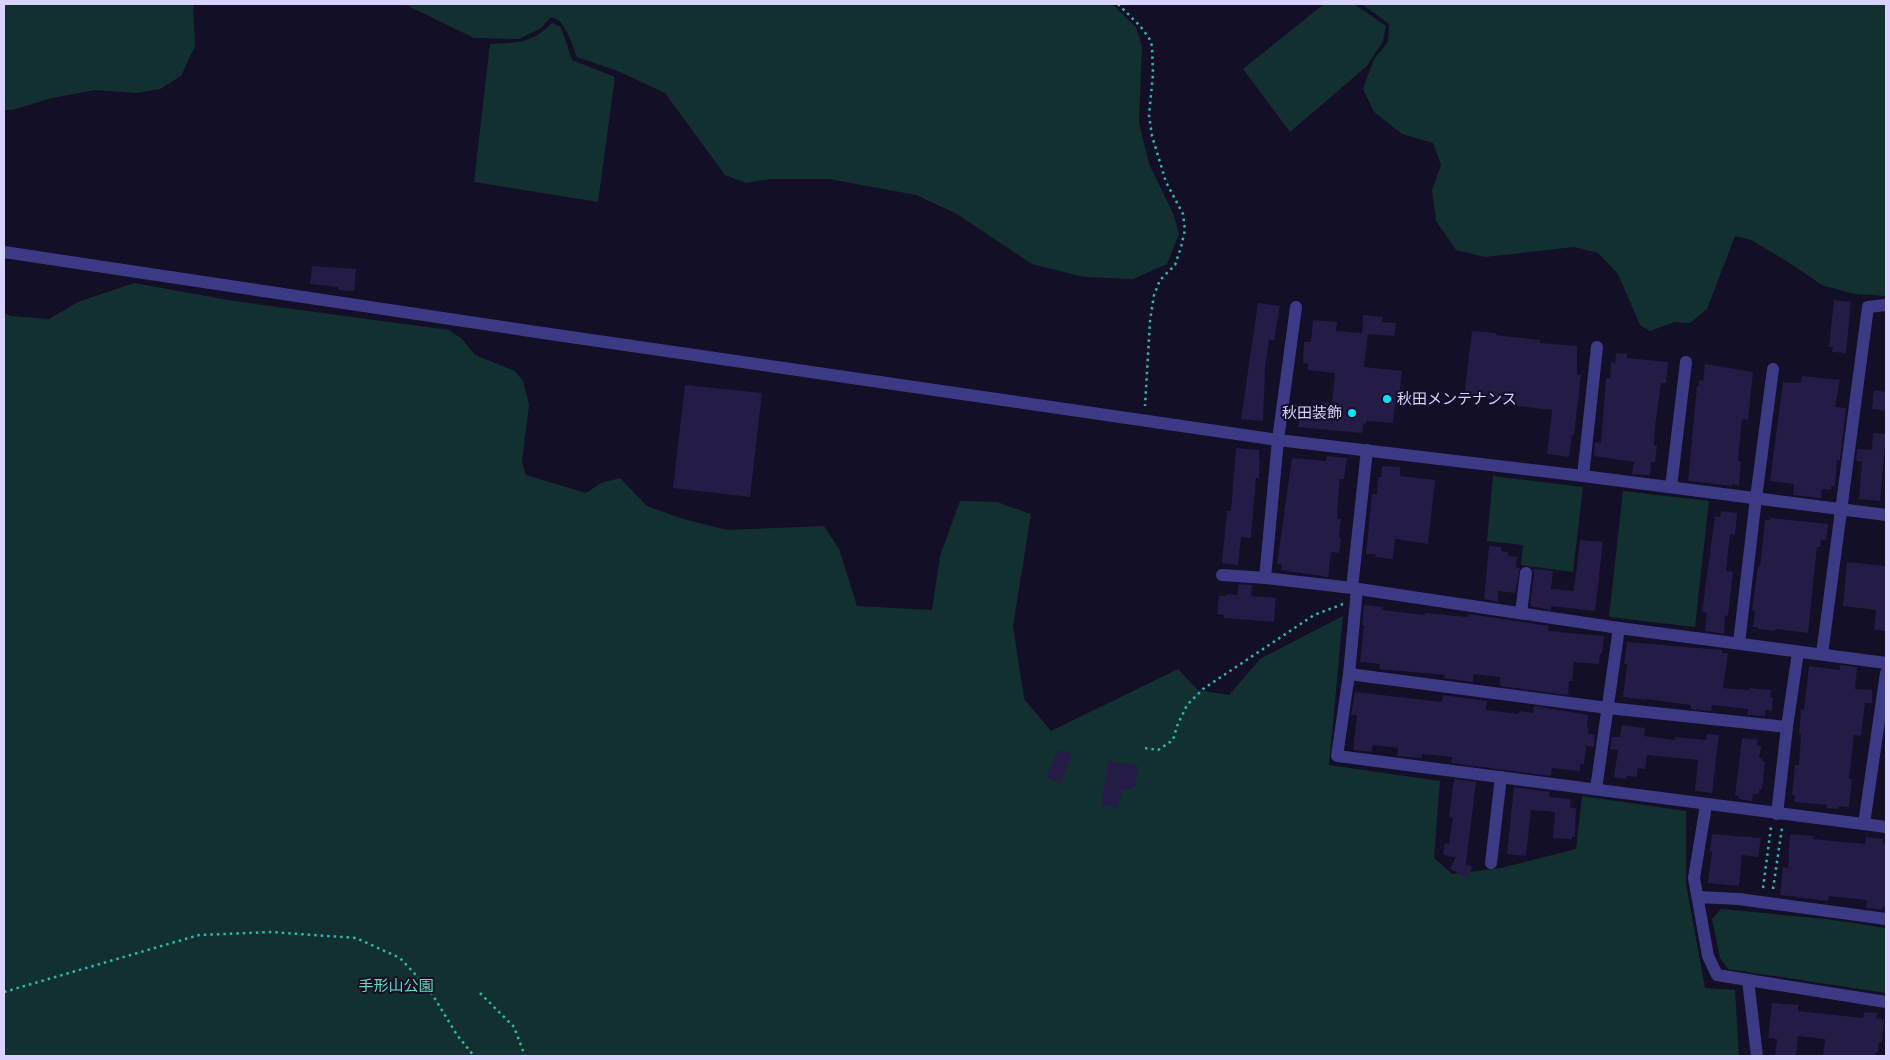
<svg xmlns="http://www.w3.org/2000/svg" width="1890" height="1060" font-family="'PT Sans','Noto Sans JP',sans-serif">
	<rect width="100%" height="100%" fill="#130f26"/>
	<!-- green -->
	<g fill="#12302f">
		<path d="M4 4H193L195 46 181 76 160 89 136 93 95 90 52 98 12 110H4Z"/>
		<path d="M404 4H1112L1136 27 1142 46 1139 122 1149 164 1174 215 1179 234 1167 264 1133 279 1084 277 1032 264 957 214 916 195 829 179H771L746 183 725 175 665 93 620 72 577 57 569 36 560 21 551 17 540 29 519 39 474 38Z"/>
		<path d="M1324 4H1354L1386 26 1383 41 1367 66 1290 132 1243 69Z"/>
		<path d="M1362 4H1886V296L1854 294 1822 285 1788 262 1751 240 1735 236 1707 309 1690 323 1675 322 1650 331 1640 325 1618 274 1598 253 1574 247 1485 257 1456 250 1436 221 1432 190 1441 165 1433 143 1402 134 1374 112 1363 89 1374 59 1388 42 1389 24Z"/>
		<path d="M552 23 561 27 572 60 615 77 598 202 474 182 490 44C517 43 533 43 552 23Z"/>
		<path d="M134 283 234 301 449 330 462 339 475 355 515 371 523 381 529 405 522 462 526 475 586 493 601 483 620 478 647 506 680 518 726 530 824 526 839 549 857 606 932 610 940 556 960 501 997 502 1031 514 1013 626 1024 699 1051 731 1178 669 1198 690 1229 695 1260 659 1343 616 1329 765 1440 781 1434 858 1452 874 1501 868 1576 849 1582 796 1686 811V884L1705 988 1735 990 1739 1056H4V313L11 316 49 319 78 302Z"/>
		<path d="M1493 476 1583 487 1573 572 1521 565 1523 545 1487 541Z"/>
		<path d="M1623 491 1709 501 1695 627 1609 617Z"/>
		<path d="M1721 909 1826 919 1886 928V993L1728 969 1720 958 1712 919Z"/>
	</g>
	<!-- building -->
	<g fill="#241b47">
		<path d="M312 266 356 269 354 291 338 290V287L310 284Z"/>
		<path d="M1834 300 1851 302 1846 353 1832 352 1833 347H1829Z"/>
		<path d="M1258 303 1280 306 1274 340H1269L1265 368 1263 421 1241 419Z"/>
		<path d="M1363 315 1383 317 1382 322 1396 323 1394 336 1368 334 1364 367 1402 371 1399 398H1396L1393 423 1366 421V424H1363L1362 433 1298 427 1299 419 1294 418 1295 404 1321 407V402L1332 403 1335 373 1308 370V364L1303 363 1304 342H1311L1313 320 1337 322 1336 331 1362 333Z"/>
		<path d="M1472 331 1496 333V335L1540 340V343L1577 346V375H1581L1574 435H1572L1569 457 1547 454 1552 410 1510 405V401L1464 396Z"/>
		<path d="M1616 353 1627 354V358L1668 362 1666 383H1661L1655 427 1654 445H1657L1655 462H1651L1650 475 1632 474 1634 462 1594 456 1595 442 1601 443 1606 378H1610L1611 362 1615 363Z"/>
		<path d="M1705 364 1753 372 1748 420 1742 419 1738 461H1741L1739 485 1732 484V486L1688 481 1697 386H1699V380L1703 381Z"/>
		<path d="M1802 376 1840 380 1835 407 1846 408 1840 460H1837L1835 486H1831V490L1822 489 1821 498 1793 495 1794 484 1770 481 1783 382 1801 383Z"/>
		<path d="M685 385 762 393 750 497 673 488Z"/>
		<path d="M1874 390 1886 392V411L1872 409Z"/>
		<path d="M1873 433 1886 434 1880 501 1859 499 1862 462 1856 461 1857 449 1872 450Z"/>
		<path d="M1236 448 1259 450V459H1260L1259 478H1256L1251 538 1241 537 1238 565 1222 563 1227 511H1231Z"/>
		<path d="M1327 456 1347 458 1344 479H1340L1337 515V519H1341L1339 537 1341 538 1339 553 1331 552 1328 577 1281 570 1282 565 1277 564 1292 458 1326 461Z"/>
		<path d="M1382 466 1400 467V476L1435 480 1428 544 1395 539 1393 557 1392 559 1375 557 1376 554H1366L1372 494H1377L1378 477H1381Z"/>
		<path d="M1721 511 1737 513 1735 535 1730 534 1726 571 1733 572 1728 616 1725 615 1724 634 1705 631 1707 613 1702 612 1715 516 1720 517Z"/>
		<path d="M1770 518 1828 524 1826 540H1821L1820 547H1817L1808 633 1775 629V631L1758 629V627H1753L1755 611 1752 610 1758 566 1760 567 1765 520H1770Z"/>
		<path d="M1580 540 1603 542 1595 611 1551 606V610L1530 606 1534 574 1533 569 1553 571 1551 589 1574 591Z"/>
		<path d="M1489 546 1501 547V551L1508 552V556L1517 557 1516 567 1520 568 1515 593 1498 591V602L1484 599Z"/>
		<path d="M1847 562 1886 566V631L1874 630 1876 610 1843 606Z"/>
		<path d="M1239 584 1252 585 1251 596 1276 598 1274 622 1224 618V615L1217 614 1219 596H1227V594L1237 595Z"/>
		<path d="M1364 605 1383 607 1382 610 1425 615V613L1468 617 1469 614 1549 626 1548 631 1604 636 1602 653H1600L1599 664 1574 662 1572 681H1569L1568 695 1500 686V677L1473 674V682L1444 678 1445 675 1379 669 1380 664 1360 662 1364 625H1362Z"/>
		<path d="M1627 642 1722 650V653H1728L1723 688 1749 690 1750 688 1771 690 1770 697 1773 698 1772 711 1765 710V716L1747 715 1748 709 1712 705 1711 711 1691 709V705L1646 699V700L1623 697 1627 664H1624Z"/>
		<path d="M1840 665 1857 667 1855 689 1872 690V703H1865L1861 736 1854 735 1849 779H1852L1849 807 1839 806 1838 809 1826 808 1827 805 1794 802 1795 796 1792 795 1795 765H1799L1801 734H1799L1801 709 1804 710 1809 666 1840 670Z"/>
		<path d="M1355 692 1442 702 1443 695 1487 701 1486 710 1519 714V711L1533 713 1534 706 1588 715 1587 727 1589 728 1588 734 1595 735 1594 747 1586 746 1584 764H1580V771L1552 768 1551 776 1451 763 1452 757 1422 754V758L1397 756 1398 748 1373 745 1372 752 1353 750 1357 715H1351Z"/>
		<path d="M1622 725 1645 728 1644 736 1675 740V737L1706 740 1707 734 1719 735 1712 793 1695 791 1698 760 1647 755 1645 769 1638 768 1637 777 1627 776 1626 779 1614 777 1618 750 1610 749 1612 737H1620Z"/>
		<path d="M1742 738 1758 740 1757 745 1761 746 1759 758H1762V761L1765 762 1762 790 1759 789V794H1753L1752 801 1739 799V796H1735Z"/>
		<path d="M1058 750 1072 754 1061 783 1046 777Z"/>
		<path d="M1109 760 1138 766 1135 787 1131 790 1122 789 1118 808 1101 806Z"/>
		<path d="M1454 779 1476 782 1466 864 1472 867 1467 878 1450 869 1456 857 1443 855 1445 843 1449 844 1453 818 1449 817Z"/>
		<path d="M1514 787 1550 792 1549 796 1551 797 1571 799 1570 808H1576L1575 837 1572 836V839L1553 838 1555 812 1531 810 1526 856 1507 854Z"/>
		<path d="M1712 834 1761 838 1758 857 1742 855 1739 886 1708 883 1712 852 1710 851Z"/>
		<path d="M1790 834 1813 836V839L1865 844 1866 837 1883 839V843L1886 844V908L1882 907V910L1866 908 1867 900 1829 896 1828 901 1780 895 1783 867 1788 868Z"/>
		<path d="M1772 1003 1798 1005V1011L1863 1018 1864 1012 1877 1013 1876 1018 1884 1019 1882 1042H1879L1878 1052H1876L1875 1056H1823L1825 1039 1798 1036 1796 1056H1775L1777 1039 1768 1038Z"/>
	</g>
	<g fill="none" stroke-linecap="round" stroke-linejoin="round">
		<!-- path -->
		<g stroke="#2fb8b0" stroke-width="2.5" stroke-dasharray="2.5 4" stroke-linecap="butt">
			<path d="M1118 4 1140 26 1149 38 1152 46 1153 74 1149 115 1152 136 1166 182 1183 214 1185 230 1181 247 1175 265 1160 280 1154 295 1150 321 1145 406"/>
			<path d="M1145 748 1158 750 1173 740 1177 726 1187 705 1203 689 1314 615 1343 604"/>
			<path d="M1763 888 1771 827"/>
			<path d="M1773 889 1782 828"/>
			<path d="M4 992 199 935 271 932 356 938 400 958 429 989 457 1035 474 1056"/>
			<path d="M480 993 514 1027 525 1056"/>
		</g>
		<!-- minor -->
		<g stroke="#3d3a85" stroke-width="12">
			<path d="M4 252 543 333 1278 440 1583 476 1886 515"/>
			<path d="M1296 307 1278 440 1265 578 1352 588 1619 628 1886 663"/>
			<path d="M1583 476 1597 347"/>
			<path d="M1671 487 1686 362"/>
			<path d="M1222 575 1266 578"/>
			<path d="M1352 588 1367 450"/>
			<path d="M1357 589 1349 674 1337 756 1886 827"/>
			<path d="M1521 613 1526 573"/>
			<path d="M1739 643 1756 498 1773 369"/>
			<path d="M1822 654 1868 307 1886 305"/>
			<path d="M1349 674 1608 708 1787 727"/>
			<path d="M1596 789 1619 628"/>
			<path d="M1706 805 1694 878 1708 956 1717 975 1886 1002"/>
			<path d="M1777 814 1787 727 1798 652"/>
			<path d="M1864 824 1886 673"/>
			<path d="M1491 863 1501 777"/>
			<path d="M1698 897 1739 899 1886 919"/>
			<path d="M1748 980 1757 1056"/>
		</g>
	</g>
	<!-- markers -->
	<g fill="#00e5ff" stroke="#130f26" stroke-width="2">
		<circle cx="1387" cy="399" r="5"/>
		<circle cx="1352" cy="413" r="5"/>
	</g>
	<g text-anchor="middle" stroke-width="4" stroke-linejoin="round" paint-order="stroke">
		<!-- poi labels -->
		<g font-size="15" fill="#d9d4ff" stroke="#130f26" text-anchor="start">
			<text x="1397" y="404">秋田メンテナンス</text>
			<text x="1342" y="418" text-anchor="end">秋田装飾</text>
		</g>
		<!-- park labels -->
		<g font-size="15" fill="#5fe0c0" stroke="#130f26">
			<text x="396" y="991">手形山公園</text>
		</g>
	</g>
	<!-- border -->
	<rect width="1890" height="1060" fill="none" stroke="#d9d4ff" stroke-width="10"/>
</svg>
